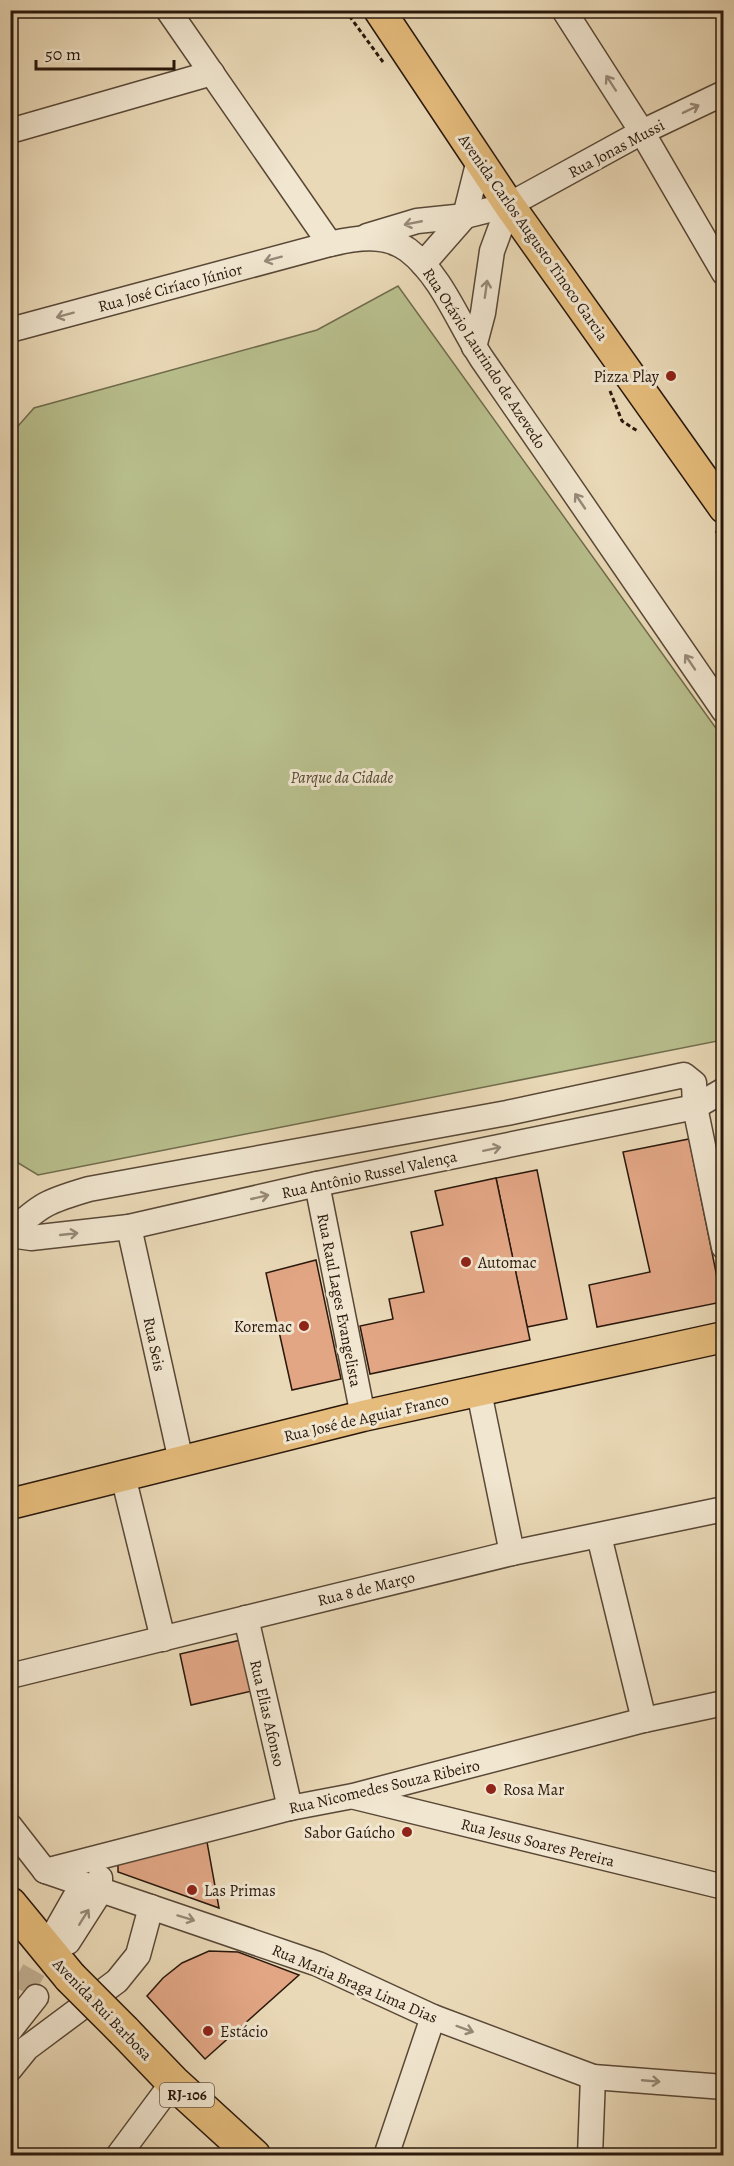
<svg xmlns="http://www.w3.org/2000/svg" width="734" height="2166" font-family="Alegreya,serif">
	<rect width="100%" height="100%" fill="#ead9b7"/>
	<filter id="stains"><feTurbulence type="fractalNoise" baseFrequency=".00333" numOctaves="4"/><feColorMatrix values="0 0 0 0 .2 0 0 0 0 .09 0 0 0 0 .02 0 0 0 .5 -.17"/></filter>
	<radialGradient id="worn" r=".72"><stop offset=".6" stop-color="#630" stop-opacity="0"/><stop offset="1" stop-color="#630" stop-opacity=".3"/></radialGradient>
	<!-- green -->
	<path fill="#b8bf8d" stroke="#706c4c" stroke-width="1.5" d="M398 286 723 738V1040L38 1175 10 1158 11 434 34 408 317 330Z"/>
	<!-- building -->
	<g fill="#e2a685" stroke="#29180c" stroke-width="1.5">
		<path d="M689 1139 722 1302 597 1327 589 1285 650 1272 623 1152Z"/>
		<path d="M537 1170 567 1319 527 1327 496 1178Z"/>
		<path d="M496 1178 530 1340 370 1374 360 1326 393 1319 389 1299 424 1292 411 1232 443 1225 435 1191Z"/>
		<path d="M316 1260 341 1379 292 1390 266 1273Z"/>
		<path d="M241 1640 252 1691 191 1705 180 1654Z"/>
		<path d="M207 1842 219 1908 118 1872V1861Z"/>
		<path d="M209 1951 238 1952 299 1975 205 2059 147 1996 163 1978 182 1963Z"/>
	</g>
	<g fill="none" stroke-linecap="round" stroke-linejoin="round">
		<!-- minor-tunnel -->
		<path stroke="#c3b295" stroke-width="24" stroke-dasharray="24 12" stroke-linecap="butt" d="M22 1991 53 1936"/>
		<!-- minor casing -->
		<g stroke="#594837" stroke-width="27">
			<g id="minor">
				<path d="M168 10 330 244"/>
				<path d="M564 10 642 132 724 273"/>
				<path d="M10 131 212 73"/>
				<path d="M367 236 417 221 465 216 509 205 642 132 724 93"/>
				<path d="M423 264 465 216 479 160"/>
				<path d="M10 330 330 244C356 238 385 233 408 250 442 276 459 324 482 359 563 476 643 593 724 711"/>
				<path d="M474 347 483 313 492 251 509 205"/>
				<path d="M317 1184 363 1416"/>
				<path d="M129 1227 181 1461"/>
				<path d="M10 1233C41 1204 48 1201 89 1189L507 1113 684 1075 694 1083 695 1107 724 1247"/>
				<path d="M10 1235 31 1238 129 1227 317 1184 695 1107 724 1090"/>
				<path d="M479 1392 512 1553"/>
				<path d="M123 1476 163 1639"/>
				<path d="M599 1536 644 1720"/>
				<path d="M246 1618 290 1808"/>
				<path d="M10 1676 512 1553 724 1509"/>
				<path d="M355 1797 724 1887"/>
				<path d="M10 1826 45 1871 318 1964 433 2017 593 2077 724 2087"/>
				<path d="M45 1871 290 1808 353 1796 644 1720 724 1703"/>
				<path d="M57 1929 82 1885"/>
				<path d="M68 1942 100 1892V1878"/>
				<path d="M10 2030 36 1997"/>
				<path d="M10 2069 27 2048 117 1981 138 1955 151 1907"/>
				<path d="M118 2156 173 2082"/>
				<path d="M386 2156 433 2017"/>
				<path d="M590 2156 593 2077"/>
			</g>
		</g>
		<!-- major casing -->
		<g stroke="#29180c" stroke-width="33">
			<g id="major">
				<path d="M379 10 509 205 724 508"/>
				<path d="M10 1504 363 1416 724 1337"/>
			</g>
		</g>
		<!-- highway casing -->
		<g stroke="#29180c" stroke-width="36">
			<g id="highway">
				<path d="M10 1904 70 1977"/>
				<path d="M124 2031 173 2082 254 2156"/>
			</g>
		</g>
		<!-- path -->
		<g stroke="#29180c" stroke-width="3" stroke-dasharray="4.5 3" stroke-linecap="butt">
			<path d="M345 10 383 62"/>
			<path d="M610 391 622 421 639 432"/>
			<path d="M716 531 724 542"/>
		</g>
		<!-- minor -->
		<use href="#minor" stroke="#f1e6d0" stroke-width="24"/>
		<!-- major -->
		<use href="#major" stroke="#e5bc7c" stroke-width="30"/>
		<!-- highway -->
		<use href="#highway" stroke="#e5bc7c" stroke-width="33"/>
		<!-- highway-bridge casing -->
		<g stroke="#29180c" stroke-width="36" stroke-linecap="butt">
			<path id="highway-bridge" d="M70 1977 124 2031"/>
		</g>
		<!-- highway-bridge -->
		<use href="#highway-bridge" stroke="#e5bc7c" stroke-width="33"/>
	</g>
	<!-- one-way arrows -->
	<defs><path id="oneway-shaft" d="M-6 0H5M1.5-3L5.5 0L1.5 3" fill="none" stroke-width="1.6" stroke-linecap="round" stroke-linejoin="round" transform="scale(1.5)"/></defs>
	<g stroke="#978978">
		<use href="#oneway-shaft" transform="translate(611 83) rotate(-123)"/>
		<use href="#oneway-shaft" transform="translate(691 109) rotate(-26)"/>
		<use href="#oneway-shaft" transform="translate(413 223) rotate(169)"/>
		<use href="#oneway-shaft" transform="translate(273 259) rotate(165)"/>
		<use href="#oneway-shaft" transform="translate(486 289) rotate(-82)"/>
		<use href="#oneway-shaft" transform="translate(65 315) rotate(165)"/>
		<use href="#oneway-shaft" transform="translate(580 501) rotate(-124)"/>
		<use href="#oneway-shaft" transform="translate(690 662) rotate(-124)"/>
		<use href="#oneway-shaft" transform="translate(492 1149) rotate(-12)"/>
		<use href="#oneway-shaft" transform="translate(260 1197) rotate(-13)"/>
		<use href="#oneway-shaft" transform="translate(69 1234) rotate(-6)"/>
		<use href="#oneway-shaft" transform="translate(84 1917) rotate(-58)"/>
		<use href="#oneway-shaft" transform="translate(186 1918) rotate(17)"/>
		<use href="#oneway-shaft" transform="translate(465 2029) rotate(20)"/>
		<use href="#oneway-shaft" transform="translate(651 2081) rotate(5)"/>
	</g>
	<!-- markers -->
	<g fill="#8f2418" stroke="#f1e6d0" stroke-width="2">
		<circle cx="671" cy="376" r="6"/>
		<circle cx="466" cy="1262" r="6"/>
		<circle cx="304" cy="1326" r="6"/>
		<circle cx="491" cy="1789" r="6"/>
		<circle cx="407" cy="1832" r="6"/>
		<circle cx="192" cy="1890" r="6"/>
		<circle cx="208" cy="2031" r="6"/>
	</g>
	<g text-anchor="middle" stroke-width="6" stroke-linejoin="round" paint-order="stroke">
		<!-- shield labels -->
		<rect fill="#f1e6d0" stroke="#655647" stroke-width="1.5" x="160" y="2083" width="54" height="24" rx="4.5"/>
		<g font-size="15" font-weight="bold" fill="#29180c">
			<text x="187" y="2100">RJ-106</text>
		</g>
		<!-- street labels -->
		<g font-size="16" fill="#29180c" stroke="#f1e6d0">
			<text transform="translate(616 148) rotate(-28)" y="6">Rua Jonas Mussi</text>
			<text transform="translate(534 237) rotate(55)" y="6">Avenida Carlos Augusto Tinoco Garcia</text>
			<text transform="translate(170 287) rotate(-15)" y="6">Rua José Ciríaco Júnior</text>
			<text transform="translate(485 358) rotate(57)" y="6">Rua Otávio Laurindo de Azevedo</text>
			<text transform="translate(369 1174) rotate(-12)" y="6">Rua Antônio Russel Valença</text>
			<text transform="translate(340 1300) rotate(79)" y="6">Rua Raul Lages Evangelista</text>
			<text transform="translate(155 1344) rotate(78)" y="6">Rua Seis</text>
			<text transform="translate(366 1417) rotate(-13)" y="6">Rua José de Aguiar Franco</text>
			<text transform="translate(366 1588) rotate(-14)" y="6">Rua 8 de Março</text>
			<text transform="translate(268 1713) rotate(77)" y="6">Rua Elias Afonso</text>
			<text transform="translate(384 1786) rotate(-13)" y="6">Rua Nicomedes Souza Ribeiro</text>
			<text transform="translate(538 1842) rotate(14)" y="6">Rua Jesus Soares Pereira</text>
			<text transform="translate(355 1983) rotate(23)" y="6">Rua Maria Braga Lima Dias</text>
			<text transform="translate(103 2009) rotate(46)" y="6">Avenida Rui Barbosa</text>
		</g>
		<!-- poi labels -->
		<g font-size="16" fill="#29180c" stroke="#f1e6d0" text-anchor="start">
			<text x="659" y="382" text-anchor="end">Pizza Play</text>
			<text x="478" y="1268">Automac</text>
			<text x="292" y="1332" text-anchor="end">Koremac</text>
			<text x="503" y="1795">Rosa Mar</text>
			<text x="395" y="1838" text-anchor="end">Sabor Gaúcho</text>
			<text x="204" y="1896">Las Primas</text>
			<text x="220" y="2037">Estácio</text>
		</g>
		<!-- park labels -->
		<g font-size="16" font-style="italic" fill="#544a33" stroke="#f1e6d0">
			<text x="342" y="783">Parque da Cidade</text>
		</g>
	</g>
	<!-- margin -->
	<rect width="734" height="2166" fill="none" stroke="#ead9b7" stroke-width="36"/>
	<rect x="12" y="12" width="710" height="2142" fill="none" stroke="#29180c" stroke-width="3"/>
	<rect x="18" y="18" width="698" height="2130" fill="none" stroke="#29180c" stroke-width="1.5"/>
	<!-- scale -->
	<path d="M36 60v9h138v-9" fill="none" stroke="#29180c" stroke-width="3"/>
	<text x="45" y="60" font-size="18" fill="#29180c" stroke="#f1e6d0" stroke-width="4.5" paint-order="stroke">50 m</text>
	<rect width="100%" height="100%" filter="url(#stains)"/>
	<rect width="100%" height="100%" fill="url(#worn)"/>
</svg>
